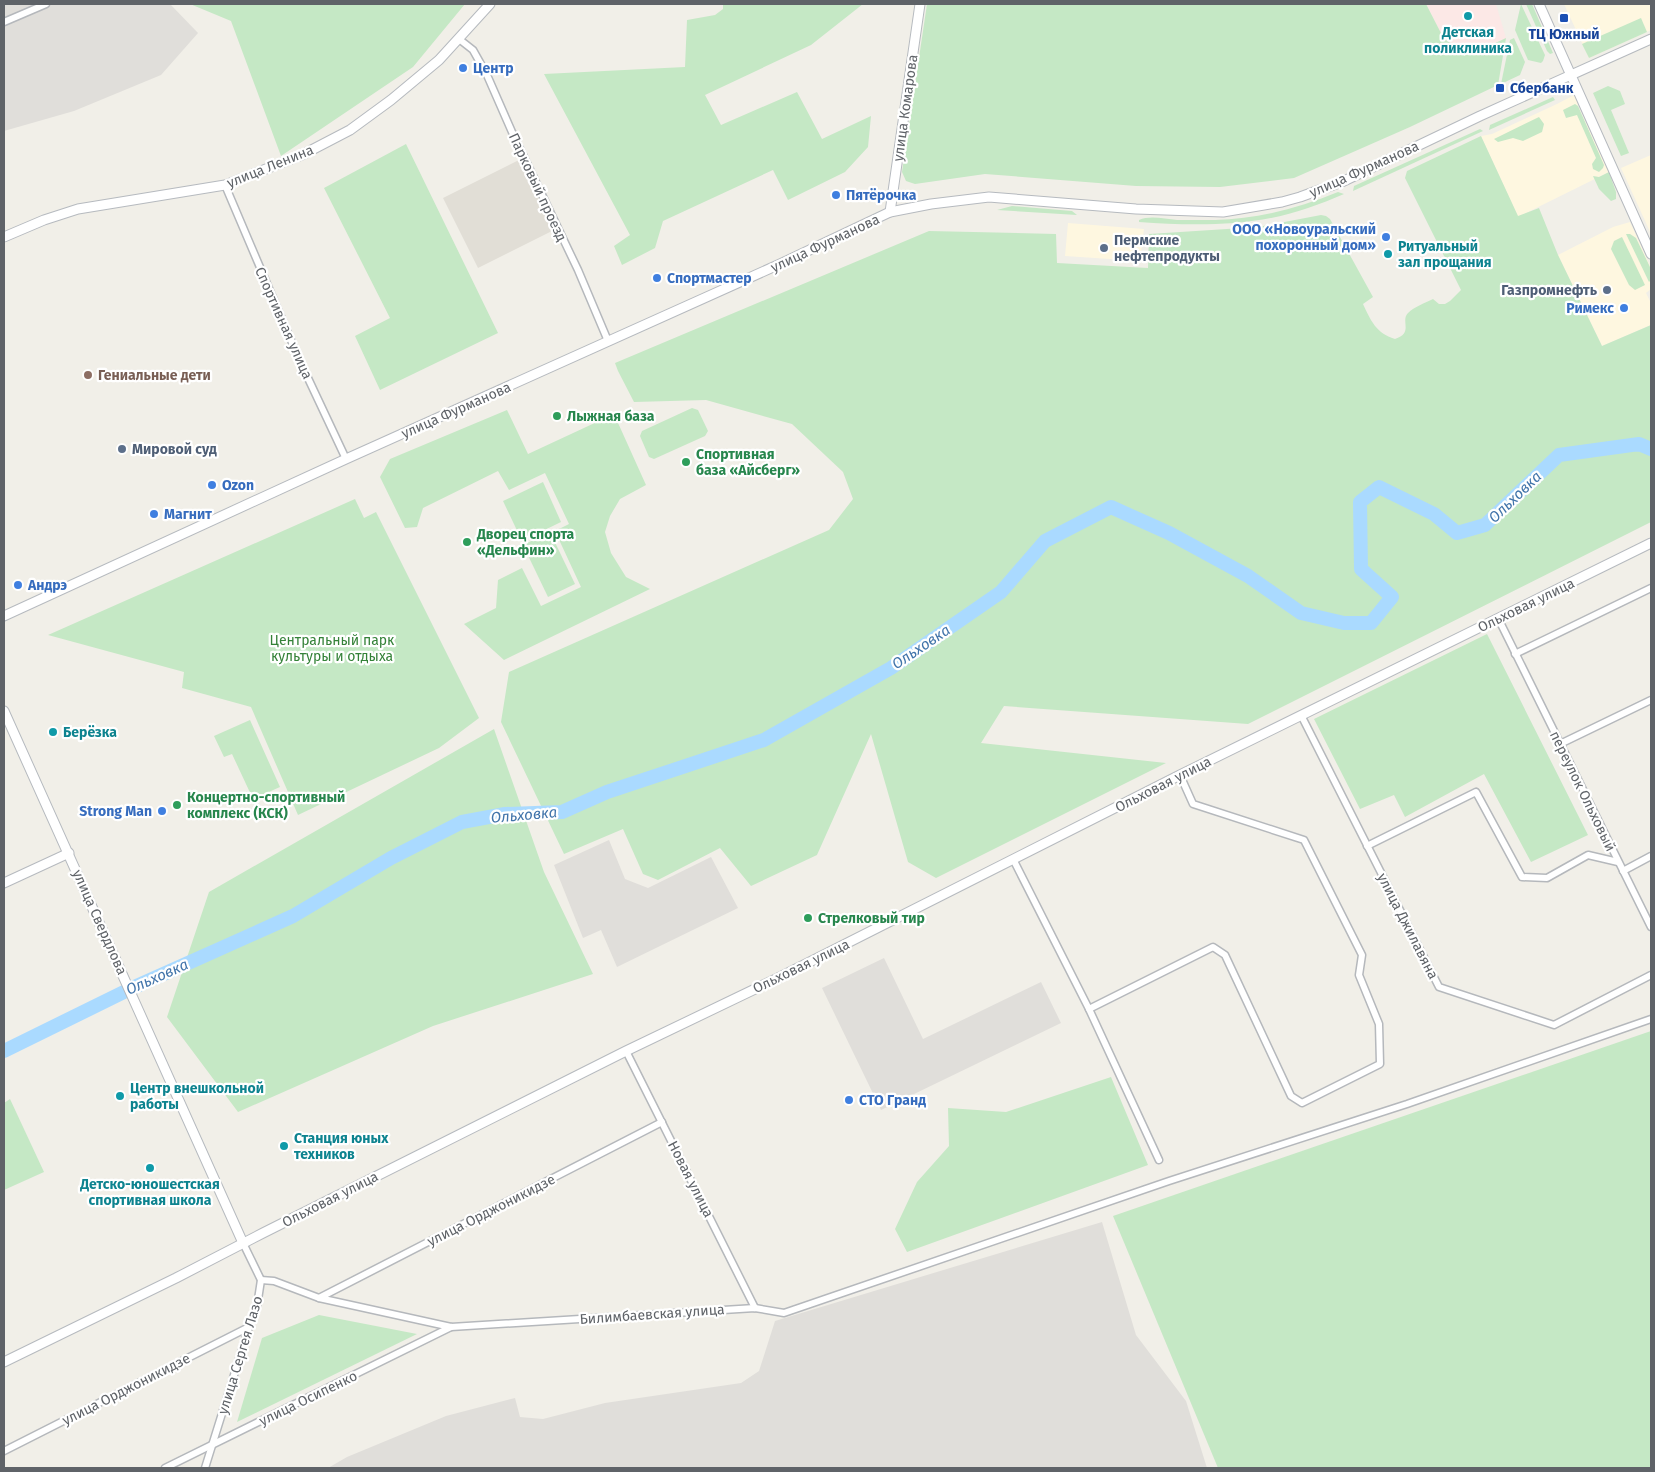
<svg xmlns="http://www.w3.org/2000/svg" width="1655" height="1472" font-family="'Fira Sans',sans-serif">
	<rect width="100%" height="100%" fill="#f1efe8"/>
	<!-- commercial -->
	<g fill="#fef7e0">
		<path d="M1564 4H1651V30L1589 58Z"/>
		<path d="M1576 94 1578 106 1609 172 1518 217 1481 136 1492 134 1557 104Z"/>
		<path d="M1651 155V234L1621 168Z"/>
		<path d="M1630 222 1651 268V289L1646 293 1651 303V325L1602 346 1558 255 1613 227Z"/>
		<path d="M1068 223 1144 229 1140 261 1065 256Z"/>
	</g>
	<!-- industrial -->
	<g fill="#e0deda">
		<path d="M4 4H170L198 33 161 75 74 111 4 131Z"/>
		<path d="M609 840 625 879 648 888 711 857 738 908 617 967 601 930 583 938 554 865Z"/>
		<path d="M884 958 923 1039 1041 982 1061 1023 881 1110 822 988Z"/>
		<path d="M1102 1222 1136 1335 1186 1401 1207 1468H328L347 1457 446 1416 515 1398 520 1417 543 1419 605 1403 741 1383 759 1371 775 1321Z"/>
	</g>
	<!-- education -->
	<path fill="#e1ded6" d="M519 160 554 230 478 268 443 198Z"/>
	<!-- medical -->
	<path fill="#fce8e6" d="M1426 4H1496L1506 38 1489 46 1472 48 1454 45 1444 39Z"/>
	<!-- green -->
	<g fill="#c5e8c5">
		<path d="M190 4H465L413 67 281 156 231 21Z"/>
		<path d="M723 4H863L811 45 705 95 721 125 797 92 822 139 871 116 868 147 845 172 788 200 773 170 663 221 655 248 622 265 614 246 630 235 544 74 685 67 687 20 715 15 723 9Z"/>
		<path d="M927 4H1426L1444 39 1454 45 1472 48 1489 46 1506 38 1498 85 1410 127 1294 178 1220 187 1136 186 985 174 915 184 906 181 902 172Z"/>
		<path d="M1521 4 1545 55 1543 61 1541 63 1528 60 1515 30Z"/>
		<path d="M1526 4H1532L1553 53 1550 54 1547 51Z"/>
		<path d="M1641 18 1647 32 1589 58 1582 44Z"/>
		<path d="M1514 38 1525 62 1520 75 1501 84 1510 40Z"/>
		<path d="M1608 86 1620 91 1625 104 1611 110 1629 153 1621 156 1593 93Z"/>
		<path d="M1553 97 1555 100 1489 130 1490 125Z"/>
		<path d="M1575 104 1578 106 1604 165 1603 168 1599 172 1593 169 1592 164 1596 158 1577 115 1566 118 1563 110Z"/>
		<path d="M1539 117 1544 124 1542 132 1523 141 1513 138 1498 142 1494 139Z"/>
		<path d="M1480 129 1483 131 1353 191 1354 186Z"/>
		<path d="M1481 136 1518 216 1539 208 1558 255 1602 346 1651 325V522L1248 724 1004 706 981 743 1166 763 936 878 908 862 871 734 817 855 751 886 720 848 658 880 643 874 623 829 564 854 501 722 509 672 829 530 853 499 843 472 792 424 706 400 634 402 618 371 615 363 929 231 1056 234 1057 263 1148 268 1149 234 1258 227 1321 215 1326 216 1330 219 1373 297 1363 304C1371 321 1376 333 1395 339 1414 333 1400 321 1408 313 1414 307 1425 303 1433 299L1439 304H1445L1450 301 1461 290 1405 178 1407 171Z"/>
		<path d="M406 144 498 333 380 390 355 336 390 318 324 188Z"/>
		<path d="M1609 172 1616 192V199L1611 201 1599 189 1593 176 1599 177Z"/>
		<path d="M1338 192 1344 194C1332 199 1320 204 1308 208 1254 227 1195 226 1139 222V220C1150 215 1165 219 1177 220 1190 220 1203 220 1215 220 1258 219 1299 208 1338 192Z"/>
		<path d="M1012 206 1072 211 1077 215 997 210Z"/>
		<path d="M1626 234H1630L1636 238 1651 269V280L1649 282Z"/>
		<path d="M1622 237 1645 285 1635 290 1629 285 1611 249 1614 241Z"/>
		<path d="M692 408 698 410 708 431 705 436 654 459 649 457 640 436 642 431Z"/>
		<path d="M507 410 528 454 614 414 646 485 620 499 610 516 605 532 611 553 626 577 650 589 504 660 464 624 496 608 498 580 522 568 541 606 581 587 555 531 569 524 545 473 509 490 498 471 423 508 417 527 405 528 380 477 390 459Z"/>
		<path d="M543 482 561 522 522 541 503 501Z"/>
		<path d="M355 499 364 518 376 512 479 718 439 748 298 815 251 707 182 688 184 672 48 635Z"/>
		<path d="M550 532 575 584 548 597 523 545Z"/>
		<path d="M1487 634 1588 835 1531 862 1484 774 1405 817 1394 795 1360 809 1314 719Z"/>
		<path d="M250 720 280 787 253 799 232 754 224 757 214 736Z"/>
		<path d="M494 729 544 872 593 974 433 1026 238 1112 167 1017 209 892Z"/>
		<path d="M1651 1031V1468H1218L1113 1216Z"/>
		<path d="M1111 1077 1148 1165 907 1252 895 1229 917 1182 949 1146 948 1108 1006 1112Z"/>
		<path d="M10 1099 44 1172 4 1190V1103Z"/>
		<path d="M319 1315 417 1334 237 1422 262 1338Z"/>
	</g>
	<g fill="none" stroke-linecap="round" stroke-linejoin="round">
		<!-- river -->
		<path stroke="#aadaff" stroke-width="14" d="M4 1051 130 989 293 916 391 858 462 822 505 814 562 812 607 792 764 740 891 668 1001 592 1045 541 1111 507 1169 533 1248 576 1301 613 1344 623H1371L1392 597 1361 569 1360 502 1379 487 1434 514 1457 533 1485 525 1559 455 1639 444 1651 449"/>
		<!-- street casing -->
		<g stroke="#b5b8bc" stroke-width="9">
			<g id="street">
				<path d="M4 22 46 4"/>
				<path d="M459 39 473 50 487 75 512 132 578 270 608 341"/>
				<path d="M225 185 299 359 346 459"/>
				<path d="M1498 618 1651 927"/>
				<path d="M1515 654 1651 588"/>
				<path d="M1301 715 1439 987 1554 1025 1651 975"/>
				<path d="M1560 744 1651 700"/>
				<path d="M1367 846 1476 792 1522 877 1547 878 1588 855 1618 862"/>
				<path d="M1013 859 1089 1009 1159 1160"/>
				<path d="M1623 871 1651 856"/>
				<path d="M1089 1009 1213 947 1225 955 1291 1096 1302 1103 1380 1064 1379 1024 1359 975 1362 955 1304 840 1193 804 1180 775"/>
				<path d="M626 1051 755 1308"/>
				<path d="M261 1280 274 1281 319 1298 451 1327 755 1308 784 1313 1169 1181 1407 1104 1651 1019"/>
				<path d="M319 1298 662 1122"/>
				<path d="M4 1451 249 1327"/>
				<path d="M165 1468 451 1327"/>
				<path d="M205 1468 249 1327 257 1306 261 1280 243 1243"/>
			</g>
		</g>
		<!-- secondary casing -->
		<g stroke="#b6babf" stroke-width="11">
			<g id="secondary">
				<path d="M1539 4 1651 254"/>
				<path d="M890 212 920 4"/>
				<path d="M4 237 44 220 78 209 225 185 302 155 350 130 391 100 439 60 490 4"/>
				<path d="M4 616 346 459 780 264 890 212 931 204 989 197 1136 209 1223 212 1282 202 1300 197 1344 181 1480 116 1651 39"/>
				<path d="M4 711 243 1243"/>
				<path d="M4 883 69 853"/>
				<path d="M4 1362 176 1278 263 1233 626 1051 778 978 1180 775 1651 543"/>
			</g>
		</g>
		<!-- street -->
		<use href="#street" stroke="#fff" stroke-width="6"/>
		<!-- secondary -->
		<use href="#secondary" stroke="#fff" stroke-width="9"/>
	</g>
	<!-- markers -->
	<g fill="#0f9aa8" stroke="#fff" stroke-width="2">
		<circle cx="1468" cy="16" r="5"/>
		<circle cx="1388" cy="254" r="5"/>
		<circle cx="53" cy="732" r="5"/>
		<circle cx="120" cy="1096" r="5"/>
		<circle cx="284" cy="1146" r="5"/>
		<circle cx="150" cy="1168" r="5"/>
	</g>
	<g fill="#1a4fb4" stroke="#fff" stroke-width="2">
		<rect x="1559" y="13" width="10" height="10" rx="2.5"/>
		<rect x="1495" y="83" width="10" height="10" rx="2.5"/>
	</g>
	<g fill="#3f7fe0" stroke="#fff" stroke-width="2">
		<circle cx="463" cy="68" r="5"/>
		<circle cx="836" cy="195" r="5"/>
		<circle cx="1386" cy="237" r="5"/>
		<circle cx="657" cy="278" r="5"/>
		<circle cx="1624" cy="308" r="5"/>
		<circle cx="212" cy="485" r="5"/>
		<circle cx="154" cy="514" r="5"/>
		<circle cx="18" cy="585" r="5"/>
		<circle cx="162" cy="811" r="5"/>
		<circle cx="849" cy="1100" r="5"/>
	</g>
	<g fill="#5c6f8a" stroke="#fff" stroke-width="2">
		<circle cx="1104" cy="248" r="5"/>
		<circle cx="1607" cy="290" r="5"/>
		<circle cx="122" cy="449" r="5"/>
	</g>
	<circle fill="#8d6e63" stroke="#fff" stroke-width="2" cx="88" cy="375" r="5"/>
	<g fill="#2e9e5b" stroke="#fff" stroke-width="2">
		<circle cx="557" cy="416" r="5"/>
		<circle cx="686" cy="462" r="5"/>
		<circle cx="467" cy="542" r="5"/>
		<circle cx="177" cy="805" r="5"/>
		<circle cx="808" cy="918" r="5"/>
	</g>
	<g text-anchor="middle" stroke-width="4.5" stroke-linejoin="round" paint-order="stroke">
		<!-- culture labels -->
		<g font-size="14" font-weight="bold" fill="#0d838f" stroke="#fff" text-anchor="start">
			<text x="1468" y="37" text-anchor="middle">Детская<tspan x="1468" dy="16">поликлиника</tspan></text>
			<text x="1398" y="251">Ритуальный<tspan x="1398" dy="16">зал прощания</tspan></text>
			<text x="63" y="737">Берёзка</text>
			<text x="130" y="1093">Центр внешкольной<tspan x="130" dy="16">работы</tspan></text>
			<text x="294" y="1143">Станция юных<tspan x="294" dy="16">техников</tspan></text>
			<text x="150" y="1189" text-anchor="middle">Детско-юношестская<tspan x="150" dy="16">спортивная школа</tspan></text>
		</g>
		<!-- transit labels -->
		<g font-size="14" font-weight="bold" fill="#164399" stroke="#fff">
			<text x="1564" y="39">ТЦ Южный</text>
			<text x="1510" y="93" text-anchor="start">Сбербанк</text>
		</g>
		<!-- shop labels -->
		<g font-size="14" font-weight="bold" fill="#366cbe" stroke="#fff" text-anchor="start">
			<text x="473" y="73">Центр</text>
			<text x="846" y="200">Пятёрочка</text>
			<text x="1376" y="234" text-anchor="end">ООО «Новоуральский<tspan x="1376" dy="16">похоронный дом»</tspan></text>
			<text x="667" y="283">Спортмастер</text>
			<text x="1614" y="313" text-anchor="end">Римекс</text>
			<text x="222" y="490">Ozon</text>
			<text x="164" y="519">Магнит</text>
			<text x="28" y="590">Андрэ</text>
			<text x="152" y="816" text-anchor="end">Strong Man</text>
			<text x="859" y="1105">СТО Гранд</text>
		</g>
		<!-- street labels -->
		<g font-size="14" fill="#5f6368" stroke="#fff">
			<text transform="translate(905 108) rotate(-82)" y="5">улица Комарова</text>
			<text transform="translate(270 166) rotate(-22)" y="5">улица Ленина</text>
			<text transform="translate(1364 169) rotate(-24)" y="5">улица Фурманова</text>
			<text transform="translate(538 187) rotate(65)" y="5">Парковый проезд</text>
			<text transform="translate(825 243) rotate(-25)" y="5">улица Фурманова</text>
			<text transform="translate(284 323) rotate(66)" y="5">Спортивная улица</text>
			<text transform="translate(456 410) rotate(-24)" y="5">улица Фурманова</text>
			<text transform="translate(1526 605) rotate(-26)" y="5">Ольховая улица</text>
			<text transform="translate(1163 784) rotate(-27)" y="5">Ольховая улица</text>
			<text transform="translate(1583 791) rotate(64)" y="5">переулок Ольховый</text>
			<text transform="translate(100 922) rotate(66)" y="5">улица Свердлова</text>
			<text transform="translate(1408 926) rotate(63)" y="5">улица Джилавяна</text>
			<text transform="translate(801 966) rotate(-26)" y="5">Ольховая улица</text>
			<text transform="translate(691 1179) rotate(63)" y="5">Новая улица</text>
			<text transform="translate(330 1199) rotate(-27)" y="5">Ольховая улица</text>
			<text transform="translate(491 1210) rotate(-27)" y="5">улица Орджоникидзе</text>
			<text transform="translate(652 1314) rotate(-4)" y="5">Билимбаевская улица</text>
			<text transform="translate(240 1355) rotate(-73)" y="5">улица Сергея Лазо</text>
			<text transform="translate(126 1389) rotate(-27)" y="5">улица Орджоникидзе</text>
			<text transform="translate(308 1398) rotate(-26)" y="5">улица Осипенко</text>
		</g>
		<!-- service labels -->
		<g font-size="14" font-weight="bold" fill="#4e5e75" stroke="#fff" text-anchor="start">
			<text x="1114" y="245">Пермские<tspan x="1114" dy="16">нефтепродукты</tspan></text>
			<text x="1597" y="295" text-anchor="end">Газпромнефть</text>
			<text x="132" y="454">Мировой суд</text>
		</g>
		<!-- education labels -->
		<g font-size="14" font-weight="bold" fill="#785e54" stroke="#fff" text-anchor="start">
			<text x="98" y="380">Гениальные дети</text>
		</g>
		<!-- leisure labels -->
		<g font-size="14" font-weight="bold" fill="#27864d" stroke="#fff" text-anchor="start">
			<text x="567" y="421">Лыжная база</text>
			<text x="696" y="459">Спортивная<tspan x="696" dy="16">база «Айсберг»</tspan></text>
			<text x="477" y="539">Дворец спорта<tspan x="477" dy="16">«Дельфин»</tspan></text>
			<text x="187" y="802">Концертно-спортивный<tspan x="187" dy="16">комплекс (КСК)</tspan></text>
			<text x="818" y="923">Стрелковый тир</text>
		</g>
		<!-- park labels -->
		<g font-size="14" fill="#348238" stroke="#fff">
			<text x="332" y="645">Центральный парк<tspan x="332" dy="16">культуры и отдыха</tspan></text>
		</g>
		<!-- water labels -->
		<g font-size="15" font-style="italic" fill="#4174aa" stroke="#fff">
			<text transform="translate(1515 497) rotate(-44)" y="5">Ольховка</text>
			<text transform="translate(921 647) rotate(-34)" y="5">Ольховка</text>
			<text transform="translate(524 815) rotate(-5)" y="5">Ольховка</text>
			<text transform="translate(157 977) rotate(-24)" y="5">Ольховка</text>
		</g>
	</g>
	<!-- border -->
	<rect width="1655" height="1472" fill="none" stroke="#5f6368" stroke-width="10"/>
</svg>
